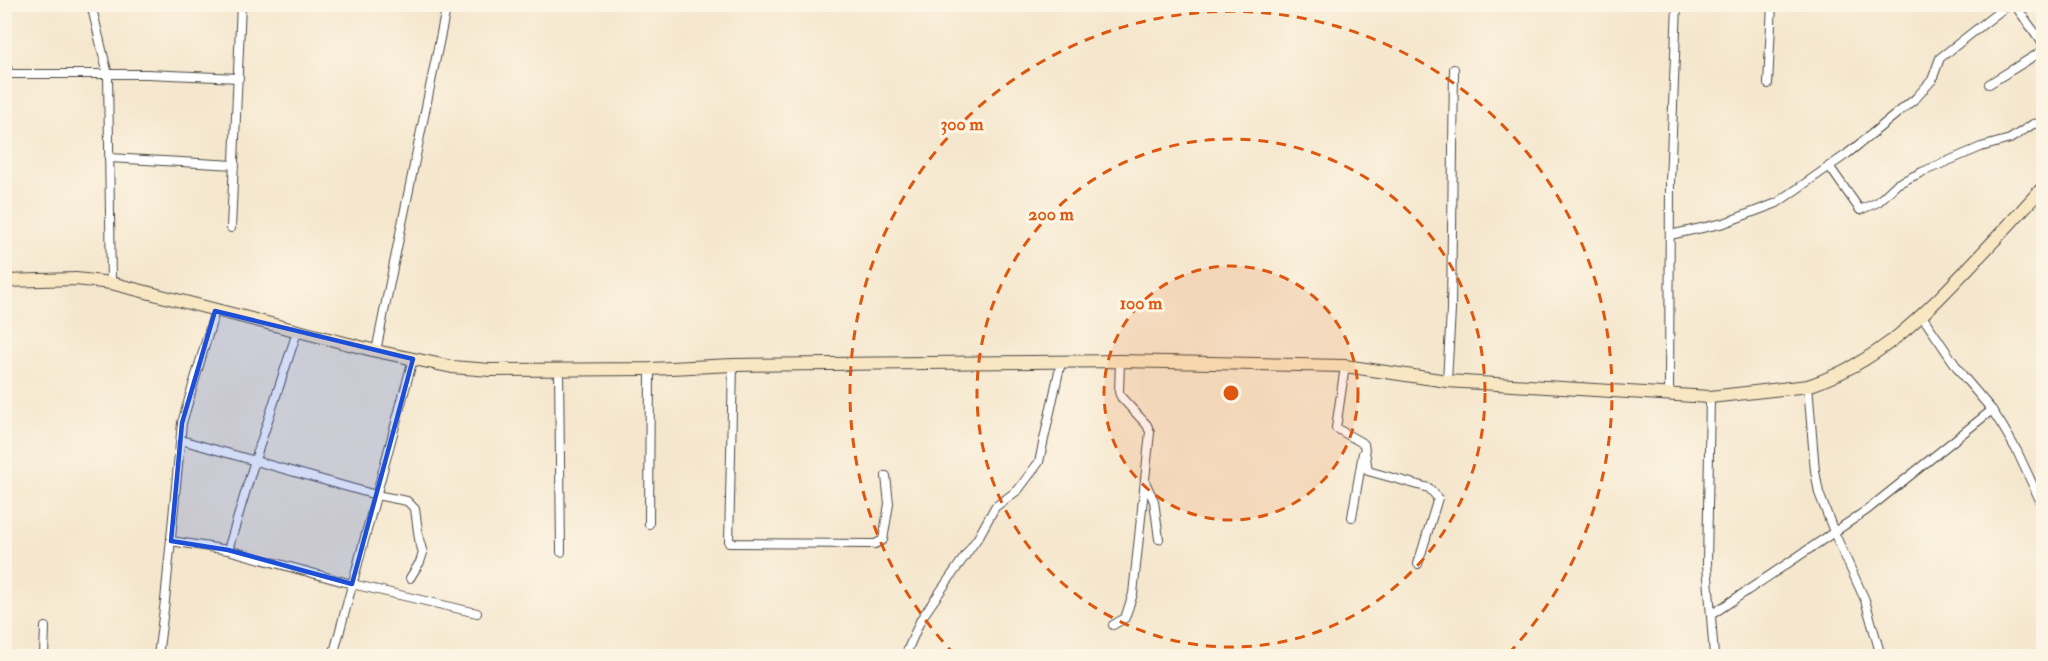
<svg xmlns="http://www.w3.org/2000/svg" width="2048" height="661" font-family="'IM FELL Double Pica',serif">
	<rect width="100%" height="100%" fill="#fcf5e5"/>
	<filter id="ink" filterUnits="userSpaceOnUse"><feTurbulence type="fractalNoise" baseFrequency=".0167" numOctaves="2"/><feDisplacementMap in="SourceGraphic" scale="12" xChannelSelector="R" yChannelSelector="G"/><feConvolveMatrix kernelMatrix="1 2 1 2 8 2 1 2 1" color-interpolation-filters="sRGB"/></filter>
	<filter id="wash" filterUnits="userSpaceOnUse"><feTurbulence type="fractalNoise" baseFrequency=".008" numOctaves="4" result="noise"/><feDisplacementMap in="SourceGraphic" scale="24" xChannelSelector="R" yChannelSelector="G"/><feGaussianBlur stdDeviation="1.35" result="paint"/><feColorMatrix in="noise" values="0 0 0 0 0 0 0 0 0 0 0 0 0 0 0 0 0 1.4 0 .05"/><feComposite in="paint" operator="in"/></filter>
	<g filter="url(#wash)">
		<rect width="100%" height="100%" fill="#f5e7ce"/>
	</g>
	<g filter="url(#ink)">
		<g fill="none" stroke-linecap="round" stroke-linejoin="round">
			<!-- minor casing -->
			<g stroke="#494743" stroke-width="10">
				<g id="minor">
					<path d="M91 4 108 75 111 283"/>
					<path d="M2014 4 2044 45"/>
					<path d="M4 57 9 74H147L239 78"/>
					<path d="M1768 84 1772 4"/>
					<path d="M1989 84 2044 50"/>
					<path d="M109 158 235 165"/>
					<path d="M1829 166 1860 210 1878 202 1897 184 1922 172 1981 147 2010 139 2033 124 2044 123"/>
					<path d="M2037 194 2044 205"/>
					<path d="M231 228 241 4"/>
					<path d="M1670 235 1724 223 1777 203 1847 154 1916 98 1932 80 1940 58 2009 4"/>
					<path d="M1922 316 1963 376 1992 410 2003 427 2017 451 2044 509"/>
					<path d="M376 351 447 4"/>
					<path d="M733 365 729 543 875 544 883 540 889 504 886 476"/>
					<path d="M1345 366 1336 428 1364 444 1368 471 1429 488 1438 498 1418 564"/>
					<path d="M559 369 561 552"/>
					<path d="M1447 381 1451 310 1454 69"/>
					<path d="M1808 386 1815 471 1819 493 1834 532 1865 600 1881 656"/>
					<path d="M1669 394 1670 183 1677 4"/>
					<path d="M1710 397 1707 564 1714 656"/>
					<path d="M181 440 376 495 407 501 415 509 419 539 423 553 420 562 410 578"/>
					<path d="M1146 484 1154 501 1159 539"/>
					<path d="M1352 517 1363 453"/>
					<path d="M649 524 650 369"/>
					<path d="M171 541 228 550 352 584 477 613"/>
					<path d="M228 550 255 460 297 332"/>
					<path d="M1711 615 1867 510 1992 410"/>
					<path d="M1113 625 1125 618 1133 594 1150 432 1147 425 1121 397 1119 392 1120 361"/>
					<path d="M44 656 45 627"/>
					<path d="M158 656 165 601 182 423 215 311"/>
					<path d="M333 656 413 359"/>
					<path d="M905 656 921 619 979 536 995 507 1018 490 1039 462 1061 362"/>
					<path d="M2037 656 2044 651"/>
				</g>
			</g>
			<!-- secondary casing -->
			<g stroke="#494743" stroke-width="14">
				<path id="secondary" d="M4 281 76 279 111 283 376 351 452 367 490 370 650 369 733 365 1120 361 1345 366 1447 381 1710 397 1808 386C1879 362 1922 317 1972 264 1996 239 2020 213 2044 186"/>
			</g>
			<!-- minor -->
			<use href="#minor" stroke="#fff" stroke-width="8"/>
			<!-- secondary -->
			<use href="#secondary" stroke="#f9e7c3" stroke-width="12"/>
		</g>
	</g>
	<!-- marked area -->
	<path fill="#1d4ed8" fill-opacity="0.2" stroke="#1d4ed8" stroke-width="4.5" stroke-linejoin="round" d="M215 311 413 359 352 584 228 550 171 541 182 423Z"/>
	<!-- distance rings -->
	<circle cx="1231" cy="393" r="127" fill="#df570e" fill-opacity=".12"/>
	<g fill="none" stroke="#df570e" stroke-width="3" stroke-dasharray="10 8">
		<circle cx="1231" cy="393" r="127"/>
		<circle cx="1231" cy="393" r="254"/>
		<path d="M955 655A381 381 0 1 1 1507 655"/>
	</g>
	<circle cx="1231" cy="393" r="9" fill="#df570e" stroke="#fcf5e5" stroke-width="3"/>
	<g font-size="18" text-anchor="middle" font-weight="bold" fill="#df570e" stroke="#fcf5e5" stroke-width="6" stroke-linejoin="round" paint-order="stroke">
		<text x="962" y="130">300 m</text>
		<text x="1051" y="220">200 m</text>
		<text x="1141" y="309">100 m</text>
	</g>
	<!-- margin -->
	<rect width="2048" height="661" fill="none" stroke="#fcf5e5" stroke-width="24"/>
</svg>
